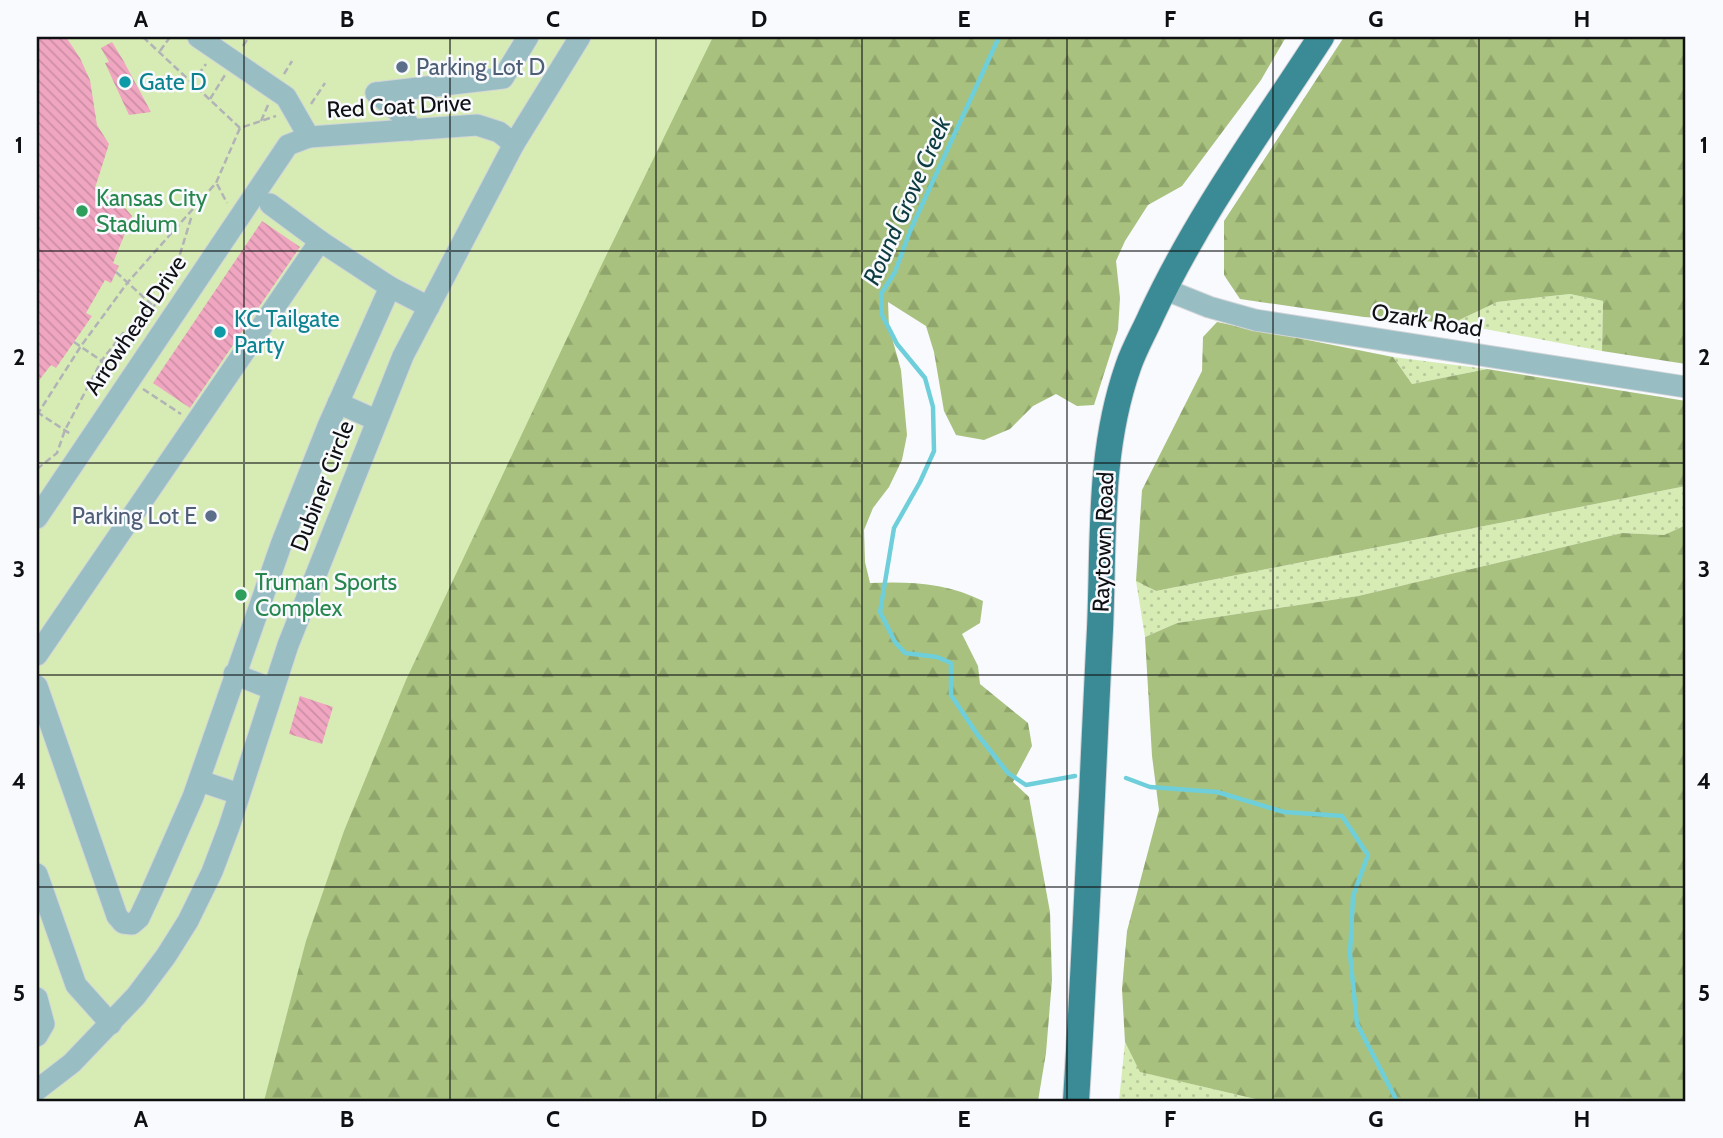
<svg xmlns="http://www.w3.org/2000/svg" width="1723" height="1138" font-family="Cabin,sans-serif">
	<defs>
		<pattern id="grass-dots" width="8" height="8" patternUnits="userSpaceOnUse" patternTransform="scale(1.75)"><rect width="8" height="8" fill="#d7ecb4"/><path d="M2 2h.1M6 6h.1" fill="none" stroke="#b7c99a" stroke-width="1.8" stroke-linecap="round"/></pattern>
		<pattern id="forest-firs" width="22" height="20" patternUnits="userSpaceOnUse" patternTransform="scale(1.75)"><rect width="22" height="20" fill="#a8c17e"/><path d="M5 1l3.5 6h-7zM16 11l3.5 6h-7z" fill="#8fa56c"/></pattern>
		<pattern id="building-back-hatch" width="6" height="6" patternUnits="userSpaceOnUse" patternTransform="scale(1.75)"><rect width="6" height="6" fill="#f0a6c1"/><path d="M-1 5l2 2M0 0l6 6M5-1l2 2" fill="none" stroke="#cd8ea5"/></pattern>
	</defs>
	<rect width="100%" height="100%" fill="#f8fafe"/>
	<!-- grass -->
	<g fill="url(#grass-dots)">
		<path d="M1570 294 1603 301 1602 351 1453 323 1497 302Z"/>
		<path d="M1393 357 1487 369 1412 384Z"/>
		<path d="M1686 486V525L1664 535 1622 533 1358 596 1177 623 1145 637 1136 581 1156 591Z"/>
		<path d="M1125 1042 1141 1072 1264 1101H1119Z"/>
	</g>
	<!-- forest -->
	<g fill="url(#forest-firs)">
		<path d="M625 37H1286L1261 80 1182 186 1148 205 1125 241 1116 261 1120 298 1118 330 1094 405 1077 406 1056 394 1033 406 1010 429 984 440 956 435 944 411 934 352 926 326 888 302 889 327 901 370 907 435 902 460 889 487 873 508 864 530 865 562 870 583C908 581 948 583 983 601L980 623 962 634 978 666 980 684 1028 723 1032 746 1013 782 1029 797 1050 912 1052 980 1046 1053 1038 1101H120Z"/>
		<path d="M1344 37H1686V364L1602 351 1603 301 1570 294 1497 302 1453 323 1364 317 1240 299 1224 275V221Z"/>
		<path d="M1217 322 1393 357 1412 384 1487 369 1686 401V486L1156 591 1136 581 1142 490 1202 371 1203 337Z"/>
		<path d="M1686 525V1101H1264L1140 1072 1125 1042 1122 989 1127 931 1159 810 1152 756 1145 637 1177 623 1358 596 1622 533 1664 535Z"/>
	</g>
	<!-- garden -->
	<path fill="#d7ecb4" d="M37 37H713L602 264 406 680 344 831 306 941 264 1101H37Z"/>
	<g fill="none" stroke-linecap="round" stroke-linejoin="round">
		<!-- stream -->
		<g stroke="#6ecfda" stroke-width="4.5">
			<path d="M999 37 910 231 895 272 881 294 882 315 897 344 925 378 933 407 934 451 920 482 894 528 880 612 895 642 905 653 937 657 951 663V695L977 734 1008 773 1026 785 1075 776"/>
			<path d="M1126 778 1150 787 1217 792 1284 812 1342 816 1368 855 1353 896 1350 954 1357 1024 1397 1101"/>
		</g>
	</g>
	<!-- building -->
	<g fill="url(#building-back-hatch)">
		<path d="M37 37H66L80 58 90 80 97 125 109 144 95 188 125 208 132 216 113 263 119 266 111 283 105 280 86 313 92 316 56 368 51 365 37 383Z"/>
		<path d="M112 42 123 60 151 112 129 115 105 63 109 62 101 48Z"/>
		<path d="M262 221 300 247 190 408 153 383Z"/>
		<path d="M300 696 333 707 322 744 289 734Z"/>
	</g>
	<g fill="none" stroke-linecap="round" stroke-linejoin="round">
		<!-- minor casing -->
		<g stroke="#d3d5d8" stroke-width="23">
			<g id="minor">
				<path d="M198 37 286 97 309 137 477 125 499 132 514 144"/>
				<path d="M376 93 503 78 528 37"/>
				<path d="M376 93 403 116 412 130"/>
				<path d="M270 204 320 241"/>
				<path d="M390 287 429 307"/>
				<path d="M1164 289 1209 307 1255 320 1686 387"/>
				<path d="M338 403 376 420"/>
				<path d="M37 518 288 145 309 137"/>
				<path d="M37 655 320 241 390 287 328 426 282 542 193 797 153 888 139 918 132 924 123 923 117 916 37 686"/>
				<path d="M234 674 272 689"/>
				<path d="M200 781 239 794"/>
				<path d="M37 874 76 985 111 1024"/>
				<path d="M37 998 44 1024 37 1036"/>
				<path d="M37 1090 72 1063 136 996 166 956 188 921 212 872 229 827 288 645 403 356 514 144 580 37"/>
			</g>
		</g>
		<!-- major casing -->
		<g stroke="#d3d5d8" stroke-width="28">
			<path id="major" d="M1076 1101C1086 944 1092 786 1100 629 1104 540 1098 453 1128 367 1134 349 1144 332 1151 316 1197 217 1262 128 1321 37"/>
		</g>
		<!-- path -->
		<g stroke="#b1b3b7" stroke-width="2.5" stroke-dasharray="7 3.5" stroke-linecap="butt">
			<path d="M143 37 240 128 276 116"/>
			<path d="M243 46 249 37"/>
			<path d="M160 51 170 37"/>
			<path d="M284 74 292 61"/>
			<path d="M192 83 206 64"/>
			<path d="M210 99 225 75"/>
			<path d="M311 104 325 83"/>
			<path d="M261 121 268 105"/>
			<path d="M217 184 227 203"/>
			<path d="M116 272 152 305"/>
			<path d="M74 342 115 370"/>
			<path d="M143 389 181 414"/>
			<path d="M37 412 72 435"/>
			<path d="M37 415 81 346 128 282 216 183 240 128"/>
			<path d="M37 469 57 453 65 430 102 360 124 332 154 306 173 277 192 215"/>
		</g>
		<!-- minor -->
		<use href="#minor" stroke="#98bec4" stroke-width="21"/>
		<!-- major -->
		<use href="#major" stroke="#3a8b96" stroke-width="26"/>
	</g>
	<!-- grid -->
	<path fill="none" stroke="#0e1013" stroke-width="2" stroke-opacity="0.55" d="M244 37V1101M450 37V1101M656 37V1101M862 37V1101M1067 37V1101M1273 37V1101M1479 37V1101M37 251H1686M37 463H1686M37 675H1686M37 887H1686"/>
	<!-- markers -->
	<g fill="#5c6f8a" stroke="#f8fafe" stroke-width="2.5">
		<circle cx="402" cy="67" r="7"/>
		<circle cx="211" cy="516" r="7"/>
	</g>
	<g fill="#0f9aa8" stroke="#f8fafe" stroke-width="2.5">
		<circle cx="125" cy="82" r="7"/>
		<circle cx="220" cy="332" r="7"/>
	</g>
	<g fill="#2e9e5b" stroke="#f8fafe" stroke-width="2.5">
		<circle cx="82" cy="211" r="7"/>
		<circle cx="241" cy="595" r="7"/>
	</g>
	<g text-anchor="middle" stroke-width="5" stroke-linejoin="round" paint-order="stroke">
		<!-- service labels -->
		<g font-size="23" fill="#4e5e75" stroke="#f8fafe" text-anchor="start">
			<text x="416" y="75">Parking Lot D</text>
			<text x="197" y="524" text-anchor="end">Parking Lot E</text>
		</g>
		<!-- culture labels -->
		<g font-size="23" fill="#0d838f" stroke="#f8fafe" text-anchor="start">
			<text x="139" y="90">Gate D</text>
			<text x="234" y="327">KC Tailgate<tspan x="234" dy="26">Party</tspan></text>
		</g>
		<!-- street labels -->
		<g font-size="23" fill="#0e1013" stroke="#f8fafe">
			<text transform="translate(399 106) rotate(-3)" y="8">Red Coat Drive</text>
			<text transform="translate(1427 320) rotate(9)" y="8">Ozark Road</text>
			<text transform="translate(135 325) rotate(-56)" y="8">Arrowhead Drive</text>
			<text transform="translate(322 486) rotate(-69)" y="8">Dubiner Circle</text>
			<text transform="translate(1103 542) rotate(-88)" y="8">Raytown Road</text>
		</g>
		<!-- leisure labels -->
		<g font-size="23" fill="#27864d" stroke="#f8fafe" text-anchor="start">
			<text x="96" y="206">Kansas City<tspan x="96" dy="26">Stadium</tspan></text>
			<text x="255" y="590">Truman Sports<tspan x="255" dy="26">Complex</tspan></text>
		</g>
		<!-- water labels -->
		<g font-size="24" font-style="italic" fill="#0c3c40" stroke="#f8fafe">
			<text transform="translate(907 201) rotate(-66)" y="8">Round Grove Creek</text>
		</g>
	</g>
	<!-- border -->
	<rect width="1723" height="1138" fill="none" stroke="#f8fafe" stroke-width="77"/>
	<rect x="38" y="38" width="1646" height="1062" fill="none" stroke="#0e1013" stroke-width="2.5"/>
	<g font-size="23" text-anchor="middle" font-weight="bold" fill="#0e1013">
		<text x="141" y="27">A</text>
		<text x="347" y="27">B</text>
		<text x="553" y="27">C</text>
		<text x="759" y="27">D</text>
		<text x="964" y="27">E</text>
		<text x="1170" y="27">F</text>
		<text x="1376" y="27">G</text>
		<text x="1582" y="27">H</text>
		<text x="19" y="153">1</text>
		<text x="1704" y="153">1</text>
		<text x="19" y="365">2</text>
		<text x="1704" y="365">2</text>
		<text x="19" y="577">3</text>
		<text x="1704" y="577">3</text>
		<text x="19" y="789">4</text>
		<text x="1704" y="789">4</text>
		<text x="19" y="1001">5</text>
		<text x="1704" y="1001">5</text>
		<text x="141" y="1127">A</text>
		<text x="347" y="1127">B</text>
		<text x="553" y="1127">C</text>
		<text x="759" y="1127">D</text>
		<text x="964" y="1127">E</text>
		<text x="1170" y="1127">F</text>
		<text x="1376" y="1127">G</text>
		<text x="1582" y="1127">H</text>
	</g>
</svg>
